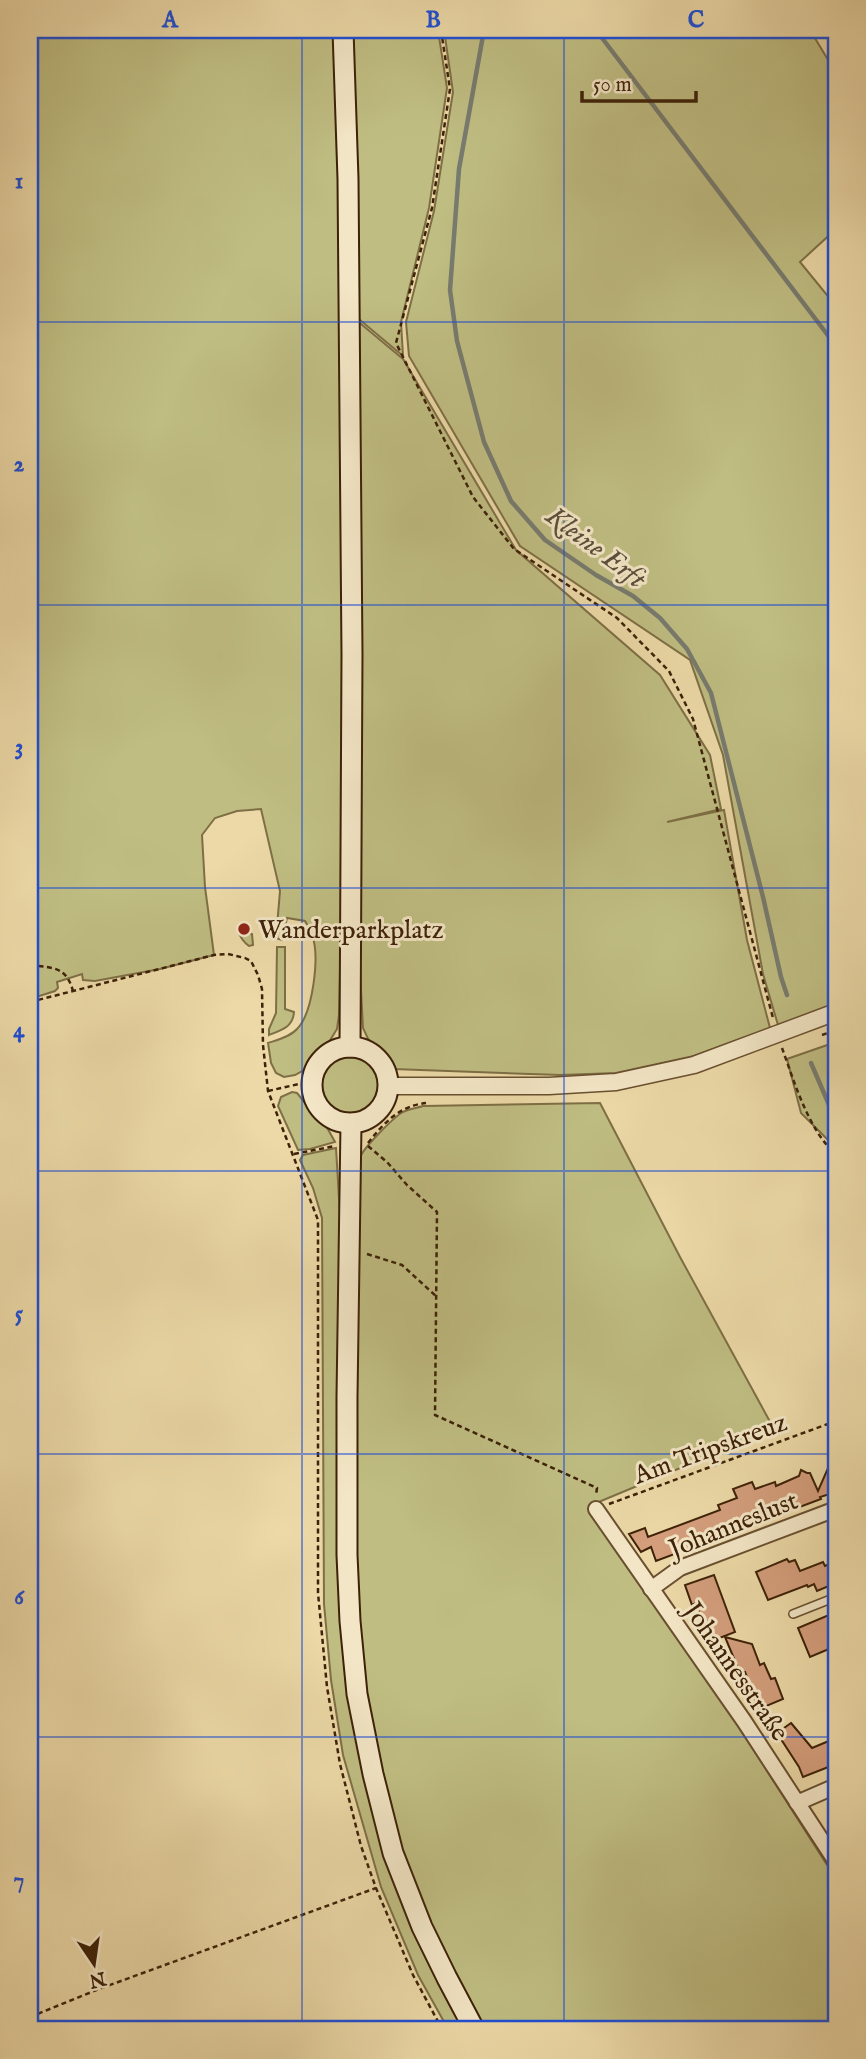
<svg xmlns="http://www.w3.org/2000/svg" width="866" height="2059" font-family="'IM FELL English',serif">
	<rect width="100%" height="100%" fill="#ecd9a7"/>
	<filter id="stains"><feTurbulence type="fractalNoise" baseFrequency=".00286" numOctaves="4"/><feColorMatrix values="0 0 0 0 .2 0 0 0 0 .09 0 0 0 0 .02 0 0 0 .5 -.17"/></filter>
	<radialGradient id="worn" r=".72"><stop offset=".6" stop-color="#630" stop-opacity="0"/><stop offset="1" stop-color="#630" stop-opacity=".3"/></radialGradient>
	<!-- green -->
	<g fill="#bfbd82" stroke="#7e6f45" stroke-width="2">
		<path d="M30 30H334L342 270 345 753 339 1015 337 1029 329 1042 313 1056 304 1070 295 1075 284 1077 276 1073 271 1063 268 1043C277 1040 290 1037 297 1029 313 1013 320 956 312 935 311 930 307 925 305 921L287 918 282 940 276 938 280 891 261 809 237 811 215 818 202 835 205 887 214 955 160 969 95 981 83 980 82 974 57 982 58 988 55 991 30 999Z"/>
		<path d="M349 30H438L447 88 429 208 401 322 403 356 354 315Z"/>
		<path d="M444 30H449L451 34 476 31V30H810L836 73V229L800 262 836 306V1004L778 1025 763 974 723 755 690 660 520 546 409 356 406 322 434 211 453 92Z"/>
		<path d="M355 319 403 359 516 550 660 675 710 755 721 809 667 822 724 810 747 940 770 1028 694 1056 616 1073 560 1075 393 1069 369 1041 363 1028 359 952Z"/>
		<path d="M242 923 246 925V933L252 934 253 945 249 946C243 942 240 937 237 929Z"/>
		<path d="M277 947H285V1009L294 1012C293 1027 282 1030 269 1035V1029L276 1013Z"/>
		<path d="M836 1042V1148L801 1113 787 1059Z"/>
		<circle cx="349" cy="1086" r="33"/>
		<path d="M292 1092 297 1093 318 1119 324 1122 335 1142 310 1149 298 1150 278 1106 281 1097Z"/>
		<path d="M600 1103 680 1257 774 1429 589 1506 700 1666 836 1879V2029H484C437 1948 401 1861 380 1770 348 1626 355 1478 356 1332 356 1288 356 1244 358 1200 359 1186 357 1171 360 1158 362 1149 394 1117 403 1112 409 1109 417 1108 423 1106Z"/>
		<path d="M336 1148 340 1215 342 1625 356 1736 369 1793 464 2029H448L418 1975 381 1887 343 1755 331 1680 324 1604 322 1218 313 1188 300 1160 303 1155Z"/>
	</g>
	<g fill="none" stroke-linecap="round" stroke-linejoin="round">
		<!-- stream -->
		<g stroke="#777b6f" stroke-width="4.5">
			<path d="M484 30 459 169 450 290 457 341 484 442 511 501 545 540 596 575 633 596 660 618 687 649 711 693 763 897 781 977 787 995"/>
			<path d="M596 30 836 346"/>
			<path d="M811 1063 836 1121"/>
		</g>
	</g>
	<!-- building -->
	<g fill="#d49e7c" stroke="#3d2108" stroke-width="2">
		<path d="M836 1450V1492L820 1497 821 1499 656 1561 651 1547 641 1552 629 1534 645 1528 648 1537 720 1510 718 1505 737 1498 733 1489 752 1482 755 1489 775 1482 776 1486 799 1476 801 1470 807 1473H810L818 1491Z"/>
		<path d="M787 1559 789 1562 795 1560 800 1571 823 1562 825 1566 836 1561V1583L817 1591 814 1584 808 1587 807 1585 768 1600 756 1572Z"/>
		<path d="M714 1575 735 1632 707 1643 702 1629 705 1628 696 1603 692 1605 685 1585Z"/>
		<path d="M836 1612V1646L810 1657 798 1628Z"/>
		<path d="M725 1637 752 1644 760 1665 764 1663 771 1679 775 1678 783 1699 759 1709 745 1672 740 1673Z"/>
		<path d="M791 1723 812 1748 836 1738V1764L803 1777 799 1767 777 1733Z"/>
	</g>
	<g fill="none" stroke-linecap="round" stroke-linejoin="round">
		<!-- service casing -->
		<g stroke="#694f30" stroke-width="10">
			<path id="service" d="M793 1614 836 1597"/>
		</g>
		<!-- minor casing -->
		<g stroke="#694f30" stroke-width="18">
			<g id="minor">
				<path d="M596 1509 744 1721 836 1862"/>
				<path d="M651 1589 680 1568 836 1509"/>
				<path d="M797 1803 836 1786"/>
			</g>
		</g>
		<!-- tertiary casing -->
		<g stroke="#694f30" stroke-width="19">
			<path id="tertiary" d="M389 1086H549L616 1082 694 1065 836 1012"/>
		</g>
		<!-- secondary casing -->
		<g stroke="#3d2108" stroke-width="23">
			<g id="secondary">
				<path d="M343 30 348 179 352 654 350 1047"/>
				<circle cx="350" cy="1085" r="38"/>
				<path d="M351 1124 347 1397V1555L350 1621 357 1694 373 1774 393 1853 422 1927 447 1978 474 2029"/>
			</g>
		</g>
		<!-- path -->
		<g stroke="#3d2108" stroke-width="2.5" stroke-dasharray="5 3.5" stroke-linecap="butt">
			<path d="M441 30 450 89 432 208 396 343 473 497 514 549 617 618 669 671 693 719 773 1018"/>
			<path d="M30 965C53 968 66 966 73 991"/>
			<path d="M30 1002 214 955 228 954 245 958 251 961 258 975 262 989 263 1045 268 1091 318 1220V1593L327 1687 340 1764 361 1846 376 1888 413 1975 442 2029"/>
			<path d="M822 1035 836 1030"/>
			<path d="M782 1048C794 1081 809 1132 836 1154"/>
			<path d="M268 1091 312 1081"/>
			<path d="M368 1143C384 1123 399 1106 426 1103"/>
			<path d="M368 1146 387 1162 407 1185 437 1212 435 1415 597 1488 596 1495"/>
			<path d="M294 1154 335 1146"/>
			<path d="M367 1254 402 1265 437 1297"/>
			<path d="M609 1504 836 1421"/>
			<path d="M30 2017 99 1989 376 1888"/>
		</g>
		<!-- service -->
		<use href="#service" stroke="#f3e6c6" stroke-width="7"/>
		<!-- minor -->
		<use href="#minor" stroke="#f3e6c6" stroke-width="14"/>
		<!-- tertiary -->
		<use href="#tertiary" stroke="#f3e6c6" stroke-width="16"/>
		<!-- secondary -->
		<use href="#secondary" stroke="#f3e6c6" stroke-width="19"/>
	</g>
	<!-- grid -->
	<path fill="none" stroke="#1d4ed8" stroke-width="2" stroke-opacity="0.55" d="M302 30V2029M564 30V2029M30 322H836M30 605H836M30 888H836M30 1171H836M30 1454H836M30 1737H836"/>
	<!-- markers -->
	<circle fill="#8f2418" stroke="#f3e6c6" stroke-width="2.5" cx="244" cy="929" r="7"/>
	<g text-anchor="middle" stroke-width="6" stroke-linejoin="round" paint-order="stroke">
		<!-- poi labels -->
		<g font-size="26" fill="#3d2108" stroke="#f3e6c6" text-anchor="start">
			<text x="258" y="938">Wanderparkplatz</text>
		</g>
		<!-- street labels -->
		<g font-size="26" fill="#3d2108" stroke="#f3e6c6">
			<text transform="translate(710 1448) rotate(-20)" y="9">Am Tripskreuz</text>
			<text transform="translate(733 1524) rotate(-22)" y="9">Johanneslust</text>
			<text transform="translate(737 1671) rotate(55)" y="9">Johannesstraße</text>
		</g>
		<!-- water labels -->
		<g font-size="28" font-style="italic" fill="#5a4e3b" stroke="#f3e6c6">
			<text transform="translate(597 546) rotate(37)" y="10">Kleine Erft</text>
		</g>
	</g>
	<!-- margin -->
	<rect width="866" height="2059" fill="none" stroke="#ecd9a7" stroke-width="77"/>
	<!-- north arrow -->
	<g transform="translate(94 1964) rotate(167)" stroke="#f3e6c6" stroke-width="5" paint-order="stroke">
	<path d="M0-5L12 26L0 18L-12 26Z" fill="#3d2108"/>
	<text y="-10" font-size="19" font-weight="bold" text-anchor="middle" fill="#3d2108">N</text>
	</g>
	<!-- scale -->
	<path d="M582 91v10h114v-10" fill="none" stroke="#3d2108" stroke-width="3.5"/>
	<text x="593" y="91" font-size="21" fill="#3d2108" stroke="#f3e6c6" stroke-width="5" paint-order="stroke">50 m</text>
	<rect x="38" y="38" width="790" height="1983" fill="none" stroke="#1d4ed8" stroke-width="2.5"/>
	<g font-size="23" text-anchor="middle" font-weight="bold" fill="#1d4ed8">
		<text x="170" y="27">A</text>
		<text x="433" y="27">B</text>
		<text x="696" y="27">C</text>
		<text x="19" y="188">1</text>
		<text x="19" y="471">2</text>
		<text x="19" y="754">3</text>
		<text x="19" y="1037">4</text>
		<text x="19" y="1321">5</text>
		<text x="19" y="1604">6</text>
		<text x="19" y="1887">7</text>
	</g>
	<rect width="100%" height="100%" filter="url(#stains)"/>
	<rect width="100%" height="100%" fill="url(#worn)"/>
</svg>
